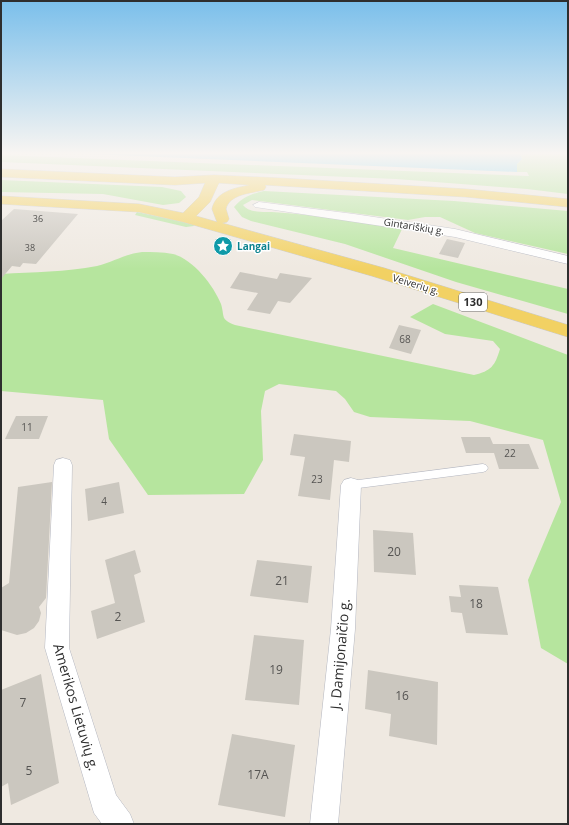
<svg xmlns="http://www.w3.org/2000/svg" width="569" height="825" font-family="'Open Sans',sans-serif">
	<rect width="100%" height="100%" fill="#efe9e1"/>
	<!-- green -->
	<g fill="#b6e59e">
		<path d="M520 153H568V194L527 189 396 179 1 162V155L529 176 527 172H517V164L522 159Z"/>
		<path d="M1 180 162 187 181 191 186 197 179 203 163 205 103 194 1 192Z"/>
		<path d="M264 191 454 201 568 211V254L475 233 440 217H425L408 220 252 200 243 205C249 213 263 212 272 212 316 215 359 221 403 227L393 248 568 289V314L456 282 345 244 251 221 242 217 234 207C243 197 251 194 264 191Z"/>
		<path d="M137 212 193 224 194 226 186 227 135 215Z"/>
		<path d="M142 252C152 252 162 252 173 254 193 259 214 286 221 304 225 317 220 319 235 325L474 375C491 371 495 366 500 349L493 341 445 334 410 317 433 304 568 355V664L541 648 528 580 561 502 543 440 470 421 370 417 354 412 345 399 336 391 279 384 265 391 261 411 263 460 244 494 148 495 109 439 103 400 1 391V274C33 272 66 272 97 266 113 262 125 254 142 252Z"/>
	</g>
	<!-- water -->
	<path fill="#75cff0" d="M64 153H520L522 159 517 164V172Z"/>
	<!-- building -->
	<g fill="#cbc7bf">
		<path d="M14 209 78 214 36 264 23 263 20 267 12 266 1 279V221Z"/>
		<path d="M447 239 465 243 458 258 439 254Z"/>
		<path d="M240 272 277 279 280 273 312 278 290 303 278 301 270 314 247 310 258 293 230 288Z"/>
		<path d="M399 325 421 330 411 354 389 348Z"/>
		<path d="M16 416H48L39 439H5Z"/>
		<path d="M294 434 351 441 349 462 334 460 330 500 298 496 305 457 290 455Z"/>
		<path d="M461 437H490L493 444H529L539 469H499L494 453H466Z"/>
		<path d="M52 482 46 598 39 607 41 613 39 621 34 628 26 633 17 635 1 630V588L9 583 18 487Z"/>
		<path d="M119 482 124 513 88 521 85 489Z"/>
		<path d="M373 530 413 533 416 575 374 572Z"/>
		<path d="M135 550 141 572 134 575 145 622 97 639 91 611 115 603 105 560Z"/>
		<path d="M257 560 312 566 308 603 250 596Z"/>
		<path d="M459 585 498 587 508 635 466 633 462 613 451 612 449 596 461 597Z"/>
		<path d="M254 635 304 640 299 705 245 700Z"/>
		<path d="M368 670 438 682 437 745 389 736 391 714 365 709Z"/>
		<path d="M41 674 59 783 11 805 8 783 1 787V690Z"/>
		<path d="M232 734 295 745 285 817 218 805Z"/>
	</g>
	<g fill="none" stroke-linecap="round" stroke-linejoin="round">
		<!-- service casing -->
		<g stroke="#b4b7c1" stroke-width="1">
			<path id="service" d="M483 464 486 465 488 468 486 471 483 472 351 489 347 488 346 485 347 482 351 481Z"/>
		</g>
		<!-- minor casing -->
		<g stroke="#b4b7c1" stroke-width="1">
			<g id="minor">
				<path d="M259 202 354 214 455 229 568 256V264L455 237 255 207 253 205Z"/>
				<path d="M63 458 70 460 72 465 69 648 116 795 130 814 134 824H102L94 813 45 648 54 465 56 460Z"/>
				<path d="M351 478 358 480 361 485 355 629 338 824H310L331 629 341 485 344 480Z"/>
			</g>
		</g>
		<!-- primary casing -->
		<g stroke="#c9c9c9" stroke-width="1">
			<path id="primary" d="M1 169 175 177 214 175 280 178 466 189 568 199V207L466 197 265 185 266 187 264 190C252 193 229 194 226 209L229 219 227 222 222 223 384 268 568 325V337L372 276 183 222 139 212 1 204V196L139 204 183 213 199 197 205 183 175 185 1 177ZM219 183 250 185C235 188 216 191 212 209L217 222 196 216 210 202Z"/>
		</g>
		<!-- service -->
		<use href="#service" fill="#fff" fill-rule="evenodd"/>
		<!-- minor -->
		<use href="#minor" fill="#fff" fill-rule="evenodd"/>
		<!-- primary -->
		<use href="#primary" fill="#f2d163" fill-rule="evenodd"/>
	</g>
	<!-- sky -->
	<linearGradient id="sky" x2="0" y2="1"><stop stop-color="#7abfeb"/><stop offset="0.57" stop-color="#f8f5f2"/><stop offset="1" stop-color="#f8f5f2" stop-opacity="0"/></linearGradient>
	<rect width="569" height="269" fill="url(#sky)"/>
	<!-- icons -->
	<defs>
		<g id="sight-disc" transform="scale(1)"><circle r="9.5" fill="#0f9aa8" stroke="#fff"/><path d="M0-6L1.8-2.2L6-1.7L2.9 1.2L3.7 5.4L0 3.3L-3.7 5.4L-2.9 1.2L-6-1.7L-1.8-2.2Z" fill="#fff"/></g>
	</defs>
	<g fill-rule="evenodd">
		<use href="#sight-disc" x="223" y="246"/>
	</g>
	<g text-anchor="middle" stroke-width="3" stroke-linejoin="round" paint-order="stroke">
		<!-- far-number labels -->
		<g font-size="9" fill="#555452">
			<text x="38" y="222">36</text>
			<text x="30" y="251">38</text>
		</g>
		<!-- far-street labels -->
		<g font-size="10" fill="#2e2e2e" stroke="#fff">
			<text transform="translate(414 226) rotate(9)" y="4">Gintariškių g.</text>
			<text transform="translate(416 284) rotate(17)" y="4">Veiverių g.</text>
		</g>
		<!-- far-culture labels -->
		<g font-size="10" font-weight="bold" fill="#0d838f" stroke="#fff" text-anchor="start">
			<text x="237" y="250">Langai</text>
		</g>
		<!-- number labels -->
		<g font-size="10" fill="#555452">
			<text x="405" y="343">68</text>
			<text x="27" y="431">11</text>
			<text x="510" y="457">22</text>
			<text x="317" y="483">23</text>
			<text x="104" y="505">4</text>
		</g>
		<!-- shield labels -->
		<rect fill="#fff" stroke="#6d6d6d" stroke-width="1" x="459" y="293" width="28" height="18" rx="3"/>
		<g font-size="11" font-weight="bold" fill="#2e2e2e">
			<text x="473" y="306">130</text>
		</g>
		<!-- near-number labels -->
		<g font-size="12" fill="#555452">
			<text x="394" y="556">20</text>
			<text x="282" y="585">21</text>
			<text x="476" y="608">18</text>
			<text x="118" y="621">2</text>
			<text x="276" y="674">19</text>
			<text x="402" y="700">16</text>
			<text x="23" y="707">7</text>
			<text x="29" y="775">5</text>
			<text x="258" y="779">17A</text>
		</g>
		<!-- near-street labels -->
		<g font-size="14" fill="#2e2e2e" stroke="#fff">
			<text transform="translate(340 654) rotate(-85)" y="5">J. Damijonaičio g.</text>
			<text transform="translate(76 707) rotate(74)" y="5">Amerikos Lietuvių g.</text>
		</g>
	</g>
	<!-- border -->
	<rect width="569" height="825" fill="none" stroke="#2e2e2e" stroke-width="4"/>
</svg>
